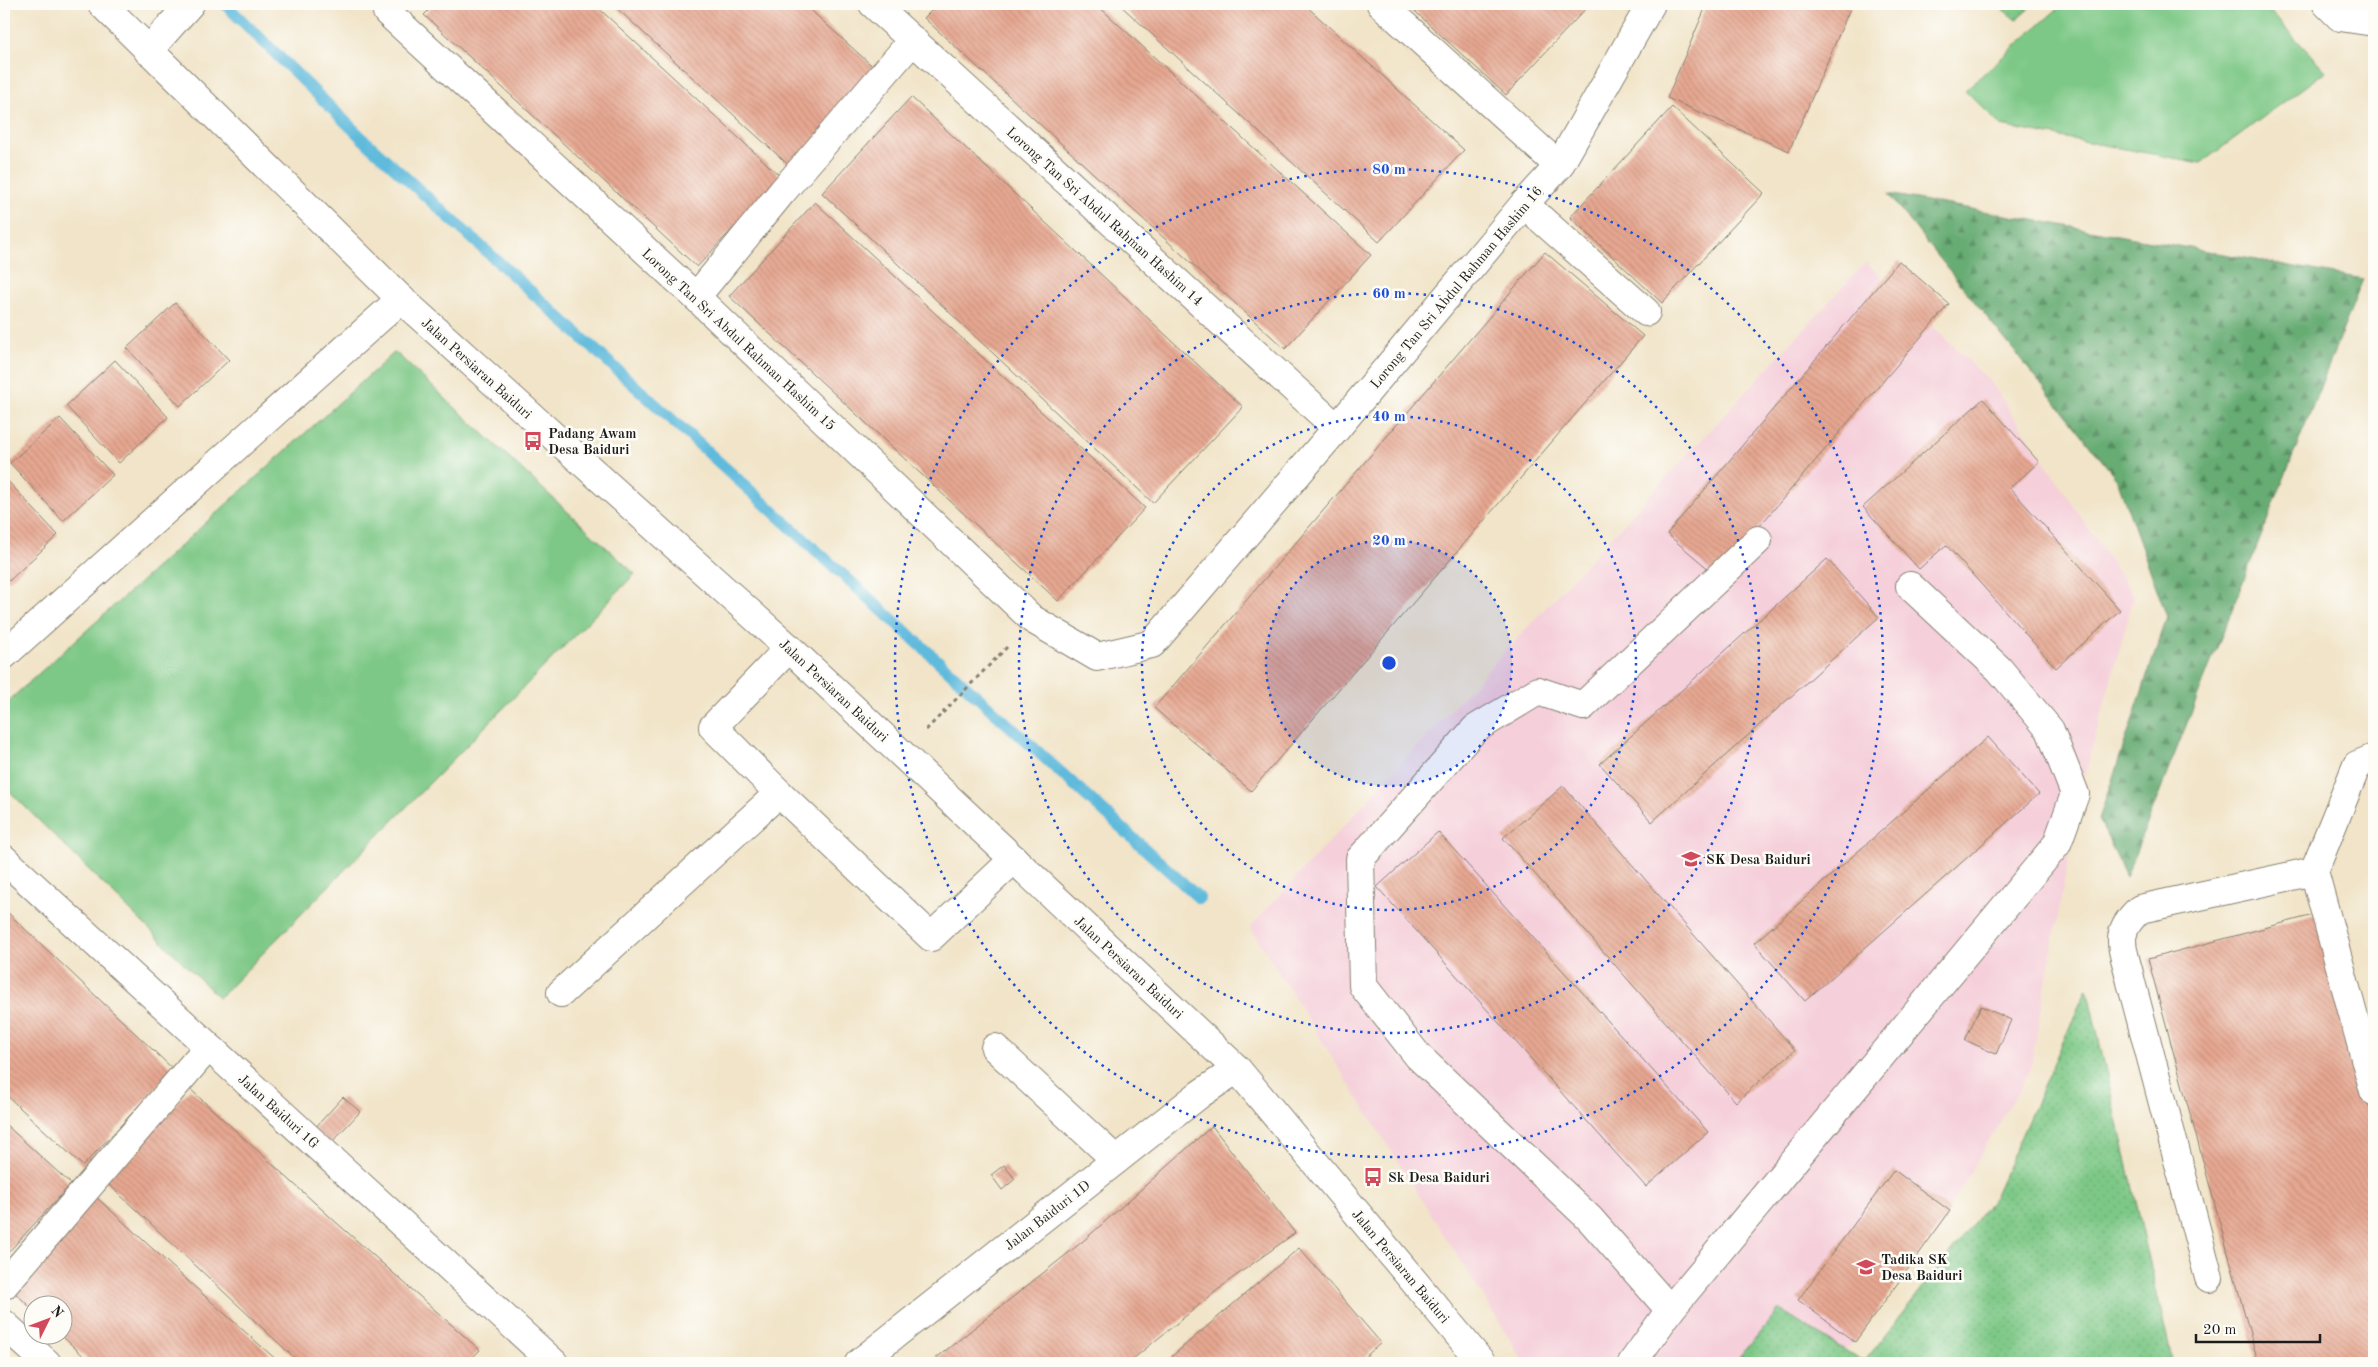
<svg xmlns="http://www.w3.org/2000/svg" width="2378" height="1367" font-family="'Old Standard TT',serif">
	<defs>
		<pattern id="forest-firs" width="22" height="20" patternUnits="userSpaceOnUse" patternTransform="scale(1.25)"><rect width="22" height="20" fill="#66ac73"/><path d="M5 1l3.5 6h-7zM16 11l3.5 6h-7z" fill="#538b5e"/></pattern>
		<pattern id="park-dots" width="8" height="8" patternUnits="userSpaceOnUse" patternTransform="scale(1.25)"><rect width="8" height="8" fill="#7dc886"/><path d="M2 2h.1M6 6h.1" fill="none" stroke="#6bab73" stroke-width="1.8" stroke-linecap="round"/></pattern>
		<pattern id="building-back-hatch" width="6" height="6" patternUnits="userSpaceOnUse" patternTransform="scale(1.25)"><rect width="6" height="6" fill="#e6a791"/><path d="M-1 5l2 2M0 0l6 6M5-1l2 2" fill="none" stroke="#c58f7c"/></pattern>
	</defs>
	<rect width="100%" height="100%" fill="#fdfcf7"/>
	<filter id="ink" filterUnits="userSpaceOnUse"><feTurbulence type="fractalNoise" baseFrequency=".02" numOctaves="2"/><feDisplacementMap in="SourceGraphic" scale="10" xChannelSelector="R" yChannelSelector="G"/><feConvolveMatrix kernelMatrix="1 2 1 2 8 2 1 2 1" color-interpolation-filters="sRGB"/></filter>
	<filter id="wash" filterUnits="userSpaceOnUse"><feTurbulence type="fractalNoise" baseFrequency=".0096" numOctaves="4" result="noise"/><feDisplacementMap in="SourceGraphic" scale="20" xChannelSelector="R" yChannelSelector="G"/><feGaussianBlur stdDeviation="1.12" result="paint"/><feColorMatrix in="noise" values="0 0 0 0 0 0 0 0 0 0 0 0 0 0 0 0 0 1.4 0 .05"/><feComposite in="paint" operator="in"/></filter>
	<g filter="url(#wash)">
		<rect width="100%" height="100%" fill="#f1e4c8"/>
		<!-- built -->
		<path fill="#f5cfda" d="M1866 262 1992 384 2134 596 2080 792 2030 1072 1933 1235 1836 1363H1525L1250 927Z"/>
		<!-- forest -->
		<path fill="url(#forest-firs)" stroke="#416448" d="M1888 194 2363 279 2126 877 2099 819 2167 617 2117 479Z"/>
		<!-- park -->
		<g fill="url(#park-dots)" stroke="#4c7251">
			<path d="M1996 4H2034L2016 20Z"/>
			<path d="M2087 988 2173 1363H1735L1779 1309 1864 1362 1994 1197Z"/>
		</g>
		<!-- pitch -->
		<g fill="#7dc886" stroke="#4c7251">
			<path d="M2063 4H2263L2326 71 2201 163 2001 126 1965 90Z"/>
			<path d="M395 352 635 574 219 998 4 786V705Z"/>
		</g>
		<g fill="none" stroke-linecap="round" stroke-linejoin="round">
			<!-- stream -->
			<path stroke="#5ebadc" stroke-width="12" d="M225 4 364 140 1199 898"/>
		</g>
		<g id="blocks">
			<!-- building -->
			<g fill="url(#building-back-hatch)">
				<path d="M435 4H594L781 177 697 267 424 15Z"/>
				<path d="M612 4H804L880 73 793 169Z"/>
				<path d="M938 4H1096L1371 255 1285 349 924 18Z"/>
				<path d="M1119 4H1304L1464 150 1379 242Z"/>
				<path d="M1407 4H1590L1506 95Z"/>
				<path d="M1707 4H1852L1789 151 1667 98Z"/>
				<path d="M911 97 1243 407 1153 503 822 193Z"/>
				<path d="M1672 107 1764 193 1662 303 1570 217Z"/>
				<path d="M815 202 1145 508 1058 601 729 296Z"/>
				<path d="M1545 252 1643 336 1251 791 1154 708Z"/>
				<path d="M1899 261 1949 304 1717 576 1667 534Z"/>
				<path d="M175 303 229 360 180 406 127 348Z"/>
				<path d="M115 360 168 417 119 463 66 406Z"/>
				<path d="M1983 399 2039 462 2010 488 2120 610 2056 668 1946 545 1919 569 1863 507Z"/>
				<path d="M60 418 113 475 63 521 10 463Z"/>
				<path d="M4 477 58 535 9 581 4 575Z"/>
				<path d="M1827 559 1879 617 1652 822 1600 764Z"/>
				<path d="M1988 737 2039 794 1805 1001 1754 943Z"/>
				<path d="M1563 786 1795 1050 1736 1102 1503 838Z"/>
				<path d="M1438 832 1708 1132 1646 1187 1377 887Z"/>
				<path d="M4 909 173 1069 83 1166 4 1093Z"/>
				<path d="M2317 914 2374 1124V1363H2258L2148 959Z"/>
				<path d="M1981 1006 2011 1020 1996 1054 1965 1040Z"/>
				<path d="M190 1089 338 1224 480 1350 467 1363H300L105 1181Z"/>
				<path d="M343 1097 360 1112 328 1146 312 1131Z"/>
				<path d="M4 1123 71 1184 4 1257Z"/>
				<path d="M1212 1126 1295 1233 1230 1280 1128 1363H930L1082 1242Z"/>
				<path d="M1004 1165 1015 1179 1002 1190 991 1175Z"/>
				<path d="M1894 1170 1950 1211 1855 1342 1798 1300Z"/>
				<path d="M95 1196 178 1272 280 1363H91L60 1334H62V1304H32V1309L10 1288Z"/>
				<path d="M1299 1248 1381 1343 1358 1363H1164Z"/>
			</g>
		</g>
	</g>
	<g filter="url(#ink)">
		<use href="#blocks" fill-opacity="0" stroke="#868072" stroke-width="1"/>
		<g fill="none" stroke-linecap="round" stroke-linejoin="round">
			<!-- minor casing -->
			<g stroke="#868072" stroke-width="30">
				<g id="minor">
					<path d="M102 4 401 299 789 648 1237 1069 1482 1363"/>
					<path d="M386 4 387 12 696 297 1032 619 1097 657 1152 644 1337 428 1524 204 1559 166 1651 4"/>
					<path d="M873 4 1337 428"/>
					<path d="M1381 4 1559 166"/>
					<path d="M2327 4 2340 17 2374 22"/>
					<path d="M148 51 190 4"/>
					<path d="M1524 204 1646 312"/>
					<path d="M696 297 782 192 913 40"/>
					<path d="M4 655 401 299"/>
					<path d="M2374 758 2357 765 2314 871 2374 1091"/>
					<path d="M779 793 931 937 1014 859"/>
					<path d="M4 859 554 1363"/>
					<path d="M561 993 779 793 713 727 789 648"/>
					<path d="M995 1048 1116 1160"/>
					<path d="M2209 1278 2131 982C2124 948 2111 935 2140 909L2314 871"/>
					<path d="M4 1285 208 1047"/>
					<path d="M1670 1310 1590 1219 1418 1056 1363 986 1360 859 1475 729 1538 691 1583 706 1758 540"/>
					<path d="M4 1324 47 1363"/>
					<path d="M859 1363 1200 1094 1237 1069"/>
					<path d="M1632 1363 1670 1310 2057 844 2075 794 2050 730 1999 669 1910 586"/>
				</g>
			</g>
			<!-- path -->
			<path stroke="#868072" stroke-width="3" stroke-dasharray="4 4" stroke-linecap="butt" d="M926 730 1009 645"/>
			<!-- minor -->
			<use href="#minor" stroke="#fff" stroke-width="28"/>
		</g>
	</g>
	<!-- distance rings -->
	<circle cx="1389" cy="663" r="123" fill="#1d4ed8" fill-opacity=".12"/>
	<g fill="none" stroke="#1d4ed8" stroke-width="2.5" stroke-dasharray="2.5 5">
		<circle cx="1389" cy="663" r="123"/>
		<circle cx="1389" cy="663" r="247"/>
		<circle cx="1389" cy="663" r="370"/>
		<circle cx="1389" cy="663" r="494"/>
	</g>
	<!-- icons -->
	<defs>
		<g id="bus-bare" transform="scale(1.5)"><path d="M-5-6H5V4H4V6H2V4H-2V6H-4V4H-5ZM-3.5-4V0h7V-4ZM-3.5 1.2v1.5H-2V1.2ZM2 1.2v1.5H3.5V1.2Z" fill="#d1495b" stroke="#fdfcf7" stroke-width="2.5" paint-order="stroke"/></g>
		<g id="school-bare" transform="scale(1.5)"><path d="M0-5L7-2L0 1L-7-2ZM-4 1L0 2.5L4 1V4Q0 6-4 4Z" fill="#d1495b" stroke="#fdfcf7" stroke-width="2.5" paint-order="stroke"/></g>
	</defs>
	<g fill-rule="evenodd">
		<use href="#bus-bare" x="533" y="441"/>
		<use href="#school-bare" x="1691" y="859"/>
		<use href="#bus-bare" x="1373" y="1177"/>
		<use href="#school-bare" x="1866" y="1267"/>
	</g>
	<g text-anchor="middle" stroke-width="5" stroke-linejoin="round" paint-order="stroke">
		<!-- street labels -->
		<g font-size="14" fill="#1c1c1c" stroke="#fdfcf7">
			<text transform="translate(1105 216) rotate(42)" y="5">Lorong Tan Sri Abdul Rahman Hashim 14</text>
			<text transform="translate(1456 287) rotate(-50)" y="5">Lorong Tan Sri Abdul Rahman Hashim 16</text>
			<text transform="translate(739 339) rotate(43)" y="5">Lorong Tan Sri Abdul Rahman Hashim 15</text>
			<text transform="translate(477 368) rotate(42)" y="5">Jalan Persiaran Baiduri</text>
			<text transform="translate(834 690) rotate(43)" y="5">Jalan Persiaran Baiduri</text>
			<text transform="translate(1129 967) rotate(43)" y="5">Jalan Persiaran Baiduri</text>
			<text transform="translate(279 1111) rotate(42)" y="5">Jalan Baiduri 1G</text>
			<text transform="translate(1047 1215) rotate(-38)" y="5">Jalan Baiduri 1D</text>
			<text transform="translate(1401 1266) rotate(50)" y="5">Jalan Persiaran Baiduri</text>
		</g>
		<!-- poi labels -->
		<g font-size="14" font-weight="bold" fill="#1c1c1c" stroke="#fdfcf7" text-anchor="start">
			<text x="548" y="438">Padang Awam<tspan x="548" dy="16">Desa Baiduri</tspan></text>
			<text x="1706" y="864">SK Desa Baiduri</text>
			<text x="1388" y="1182">Sk Desa Baiduri</text>
			<text x="1881" y="1264">Tadika SK<tspan x="1881" dy="16">Desa Baiduri</tspan></text>
		</g>
	</g>
	<circle cx="1389" cy="663" r="8" fill="#1d4ed8" stroke="#fdfcf7" stroke-width="2.5"/>
	<g font-size="15" text-anchor="middle" font-weight="bold" fill="#1d4ed8" stroke="#fdfcf7" stroke-width="5" stroke-linejoin="round" paint-order="stroke">
		<text x="1389" y="174">80 m</text>
		<text x="1389" y="298">60 m</text>
		<text x="1389" y="421">40 m</text>
		<text x="1389" y="545">20 m</text>
	</g>
	<!-- margin -->
	<rect width="2378" height="1367" fill="none" stroke="#fdfcf7" stroke-width="20"/>
	<!-- north arrow -->
	<g transform="translate(48 1320) rotate(48)"><circle r="24" fill="#fdfcf7" stroke="#a3a29f"/>
	<path d="M0-4L9 19L0 12L-9 19Z" fill="#d1495b"/>
	<text y="-8" font-size="14" font-weight="bold" text-anchor="middle" fill="#1c1c1c">N</text>
	</g>
	<!-- scale -->
	<path d="M2196 1334v8h124v-8" fill="none" stroke="#1c1c1c" stroke-width="2.5"/>
	<text x="2203" y="1334" font-size="15" fill="#1c1c1c" stroke="#fdfcf7" stroke-width="4" paint-order="stroke">20 m</text>
</svg>
